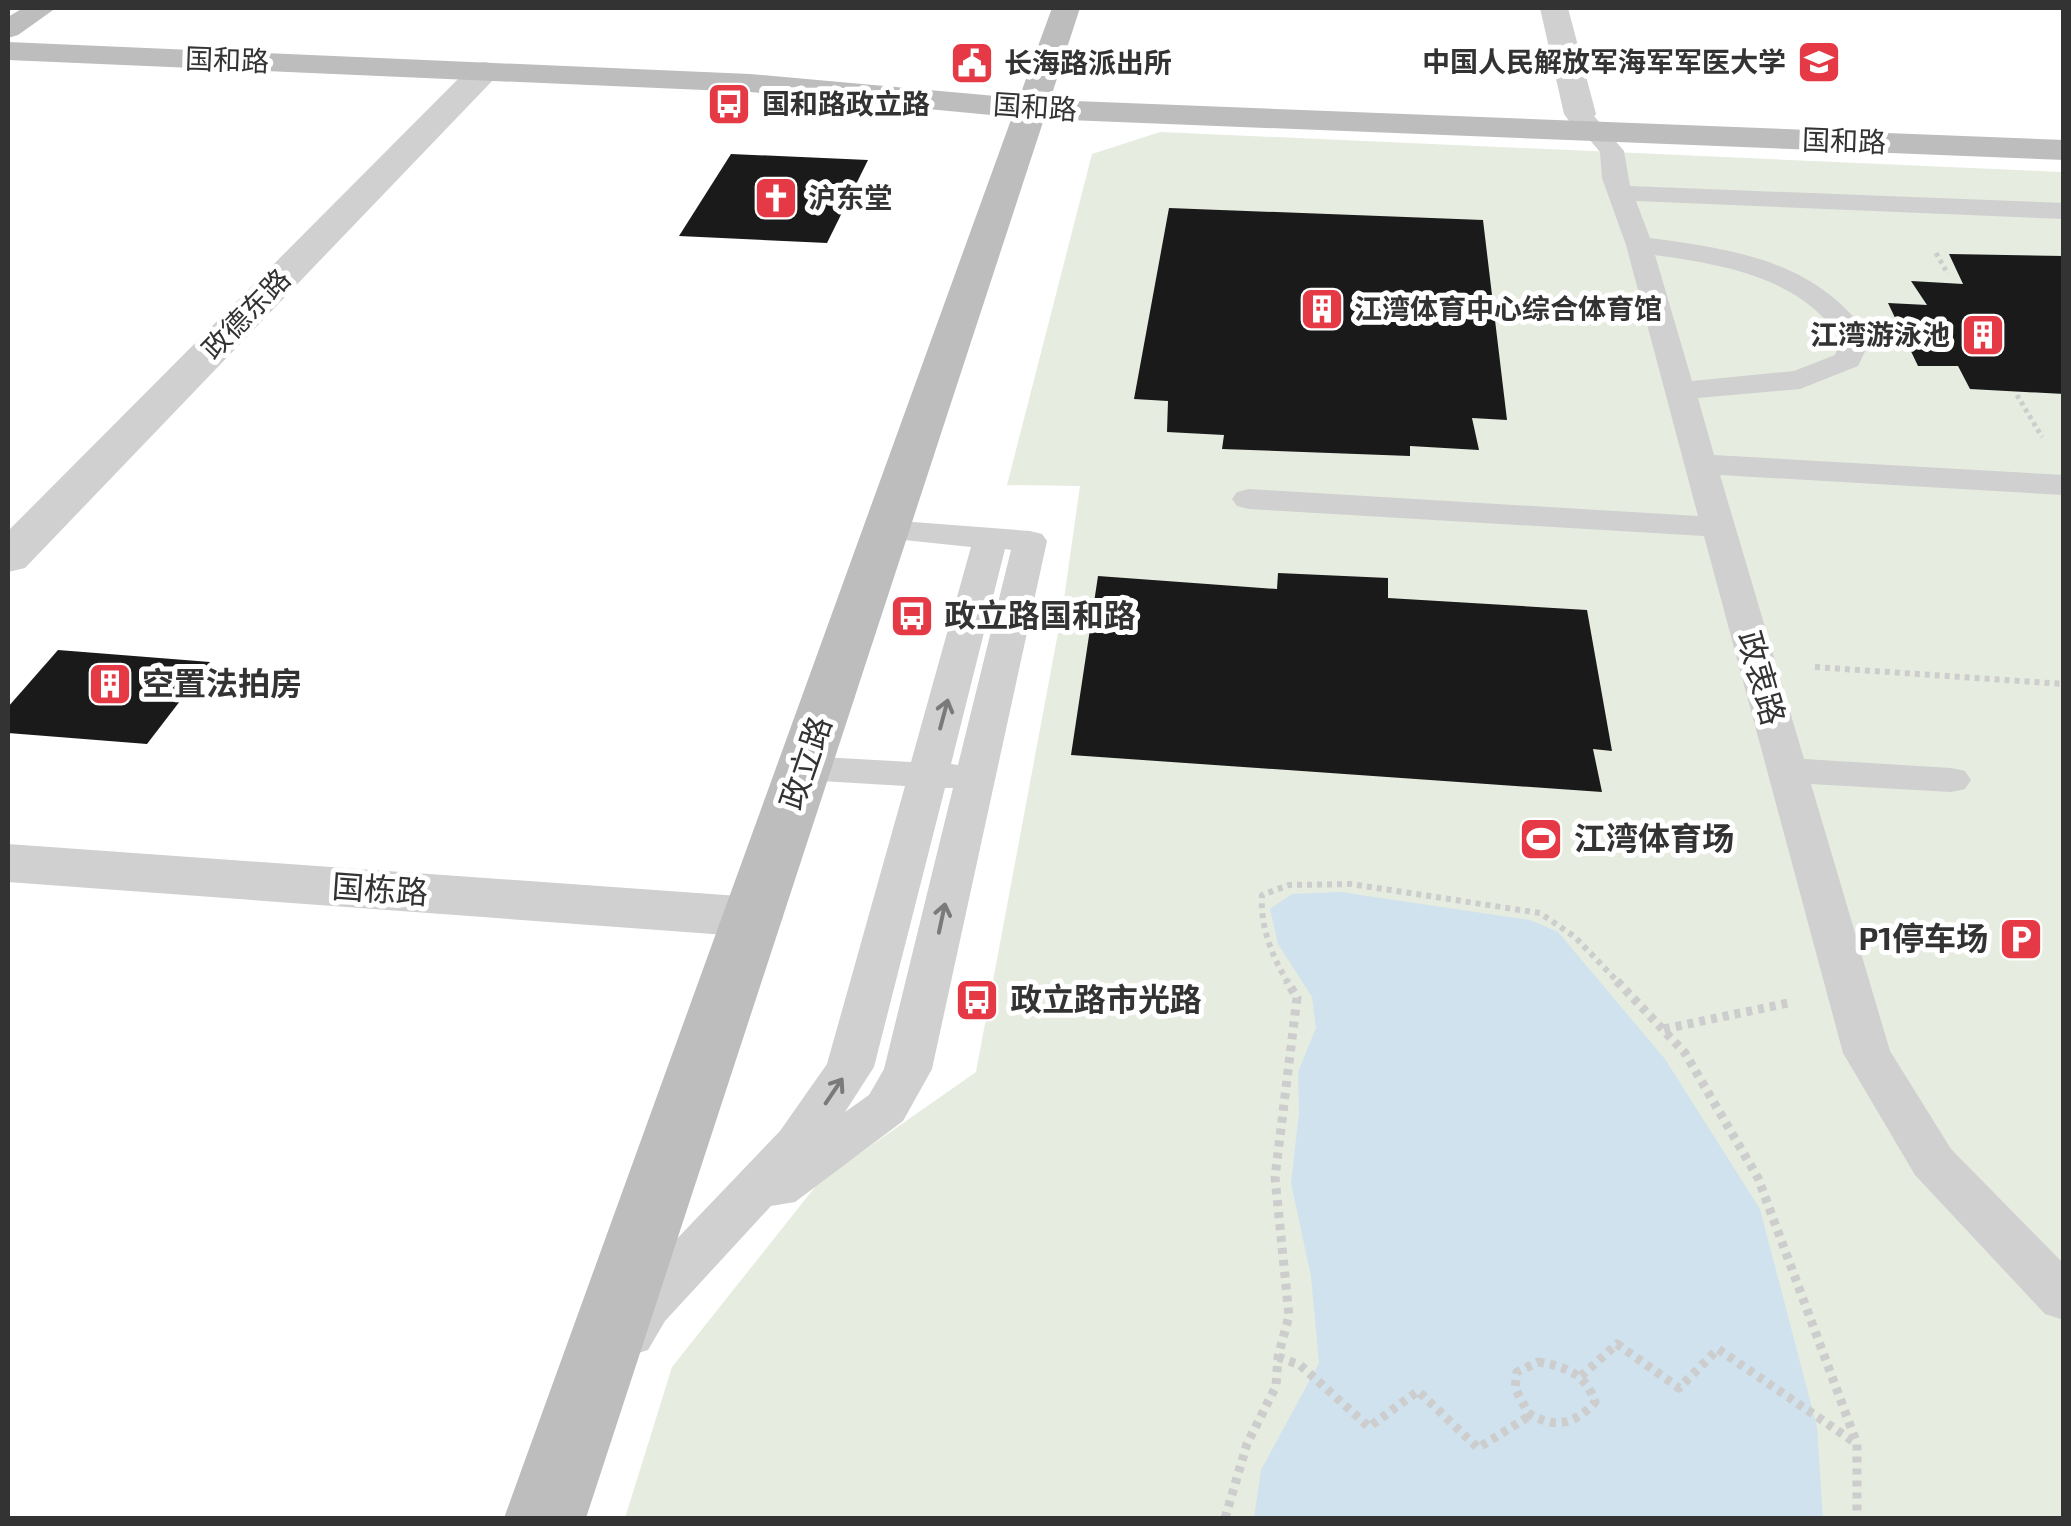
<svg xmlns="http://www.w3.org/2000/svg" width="2071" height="1526" font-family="'Exo 2','Noto Sans SC',sans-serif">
	<rect width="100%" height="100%" fill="#fff"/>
	<!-- green -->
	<path fill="#e6ecdf" d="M1160 132 2063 172V1518H625L672 1367 819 1182 976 1072 1063 606 1080 486 1007 485 1092 154Z"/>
	<!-- water -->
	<path fill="#cfe2ee" d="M1340 892 1530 920 1558 932 1665 1059 1760 1209 1817 1427 1823 1518H1254L1261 1470 1319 1363 1311 1276 1291 1183 1299 1113 1298 1072 1316 1028 1312 997 1278 944 1270 909 1292 894Z"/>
	<!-- building -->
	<g fill="#1a1a1a">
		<path d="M731 154 868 160 827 243 679 236Z"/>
		<path d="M1169 208 1483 220 1507 420 1472 418 1479 450 1410 446V456L1222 449 1224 435 1167 432 1168 401 1134 399Z"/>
		<path d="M1949 254 2064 256V394L1970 389 1958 366H1918L1888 303 1927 305 1911 281 1963 284Z"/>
		<path d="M1278 573 1388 578V598L1587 610 1612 751 1593 749 1602 792 1071 755 1098 576 1277 589Z"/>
		<path d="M58 650 210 662 147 744 8 733V707Z"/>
	</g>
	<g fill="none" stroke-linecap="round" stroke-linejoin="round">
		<!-- path-far2 -->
		<g stroke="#cdcdcd" stroke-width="5" stroke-dasharray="4 4" stroke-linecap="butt">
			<path d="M1936 253 1948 274"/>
			<path d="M2017 395 2042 437"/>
		</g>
		<!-- path-far1 -->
		<g stroke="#cdcdcd" stroke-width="6" stroke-dasharray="5 5" stroke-linecap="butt">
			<path d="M1815 667 2064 684"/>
			<path d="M1288 983C1272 956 1260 927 1262 895L1289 885 1351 884 1540 913 1575 937 1619 983"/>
		</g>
		<!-- path -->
		<g stroke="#cdcdcd" stroke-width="9" stroke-dasharray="6 6" stroke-linecap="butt">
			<path d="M1617 981 1685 1053 1758 1178 1857 1444V1518"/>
			<path d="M1664 1029 1793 1002"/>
			<path d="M1278 1357 1300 1365 1369 1427 1418 1391 1478 1448 1531 1415"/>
			<path d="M1538 1362C1565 1366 1586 1374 1595 1402 1575 1425 1554 1429 1528 1413L1515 1388 1517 1372Z"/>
			<path d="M1581 1376 1617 1344 1679 1388 1718 1349 1857 1444"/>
			<path d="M1225 1518 1247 1444 1276 1386 1278 1357 1289 1316 1275 1177 1297 998 1287 981"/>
		</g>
		<!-- lane -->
		<g fill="#d0d0d0" fill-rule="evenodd">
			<path d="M1580 107 1588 109 1624 151 1630 186 2064 203V219L1636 201 1650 238C1738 250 1817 261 1871 339L1858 366 1800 389 1698 398 1714 455 2064 475V495L1720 475 1804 759 1951 768 1965 771 1971 780 1965 789 1951 792 1811 784 1890 1051 1951 1149 2064 1264V1320L2045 1314 1915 1175 1843 1053 1704 536 1249 509 1237 506 1232 499 1237 492 1249 489 1698 516 1626 245 1602 178 1600 152 1568 114ZM1655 255C1725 265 1799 277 1841 339L1835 355 1794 371 1692 381Z"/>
			<path d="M887 520 1030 531 1042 534 1047 541 932 1069 903 1121 795 1202 771 1206 665 1321 648 1350 629 1356 610 1350 602 1334 627 1291 780 1131 827 1064 905 786 804 780 790 777 784 768 790 759 804 756 911 762 971 547 875 537 870 530 875 523ZM1005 549 1011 550 958 765 951 764ZM945 788H953L884 1069 869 1095 845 1112 874 1067Z"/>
		</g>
		<!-- street -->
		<g fill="#d0d0d0" fill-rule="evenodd">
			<path d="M1540 8H1568L1596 114 1591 121H1569L1564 114Z"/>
			<path d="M484 62 495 64 499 71 495 78 25 568 8 572V531L473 64Z"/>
			<path d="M8 844 753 897 774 903 783 917 774 931 753 937 8 882Z"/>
		</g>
		<!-- secondary -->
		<g fill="#bdbdbd" fill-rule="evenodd">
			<path d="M23 8H56L18 35 8 38V17Z"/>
			<path d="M1052 8H1080L1050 100 2064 140V160L1044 119 586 1518H504L1012 117 750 92 8 60V42L750 74 1019 98Z"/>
		</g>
	</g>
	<!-- one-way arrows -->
	<defs><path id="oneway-shaft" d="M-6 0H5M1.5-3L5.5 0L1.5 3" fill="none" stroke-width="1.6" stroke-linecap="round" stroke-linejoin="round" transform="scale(2.5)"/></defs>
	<g stroke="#7a7a7a">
		<use href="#oneway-shaft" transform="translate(944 714) rotate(-75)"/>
		<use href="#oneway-shaft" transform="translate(942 918) rotate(-78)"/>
		<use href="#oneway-shaft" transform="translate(834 1091) rotate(-56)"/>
	</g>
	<!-- icons -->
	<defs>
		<g id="university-square" transform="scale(2.25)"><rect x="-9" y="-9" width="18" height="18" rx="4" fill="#e63946" stroke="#fff"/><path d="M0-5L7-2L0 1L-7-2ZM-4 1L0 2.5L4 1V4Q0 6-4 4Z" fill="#fff"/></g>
		<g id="civic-square" transform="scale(2.25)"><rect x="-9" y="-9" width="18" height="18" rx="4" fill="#e63946" stroke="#fff"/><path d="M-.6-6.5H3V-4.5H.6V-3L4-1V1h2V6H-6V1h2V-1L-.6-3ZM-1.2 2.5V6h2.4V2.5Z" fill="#fff"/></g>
		<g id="bus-square" transform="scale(2.25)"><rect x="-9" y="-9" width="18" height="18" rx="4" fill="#e63946" stroke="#fff"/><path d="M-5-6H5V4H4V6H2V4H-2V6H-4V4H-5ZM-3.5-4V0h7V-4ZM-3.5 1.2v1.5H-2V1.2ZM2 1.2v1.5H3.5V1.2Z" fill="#fff"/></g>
		<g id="church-square" transform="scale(2.25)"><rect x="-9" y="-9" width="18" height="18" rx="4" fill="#e63946" stroke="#fff"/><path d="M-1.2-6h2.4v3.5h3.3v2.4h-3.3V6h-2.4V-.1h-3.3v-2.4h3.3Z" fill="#fff"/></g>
		<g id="building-square" transform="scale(2.25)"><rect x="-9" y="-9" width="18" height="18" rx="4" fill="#e63946" stroke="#fff"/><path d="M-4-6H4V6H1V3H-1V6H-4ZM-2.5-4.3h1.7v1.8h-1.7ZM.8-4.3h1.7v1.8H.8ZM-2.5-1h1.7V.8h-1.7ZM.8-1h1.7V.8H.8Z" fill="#fff"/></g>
		<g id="stadium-square" transform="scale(2.25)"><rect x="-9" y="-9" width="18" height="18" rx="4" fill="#e63946" stroke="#fff"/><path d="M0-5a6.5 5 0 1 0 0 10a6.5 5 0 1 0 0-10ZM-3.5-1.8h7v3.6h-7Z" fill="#fff"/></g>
		<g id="parking-square" transform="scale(2.25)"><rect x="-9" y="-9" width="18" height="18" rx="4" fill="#e63946" stroke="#fff"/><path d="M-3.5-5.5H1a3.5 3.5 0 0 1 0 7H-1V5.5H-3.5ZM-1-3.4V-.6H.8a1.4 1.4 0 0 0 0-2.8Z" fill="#fff"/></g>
	</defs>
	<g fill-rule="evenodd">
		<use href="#university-square" x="1819" y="62"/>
		<use href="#civic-square" x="972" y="63"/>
		<use href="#bus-square" x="729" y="104"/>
		<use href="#church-square" x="776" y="198"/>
		<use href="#building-square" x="1322" y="309"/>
		<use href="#building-square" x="1983" y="335"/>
		<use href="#bus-square" x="912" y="616"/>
		<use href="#building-square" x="110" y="684"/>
		<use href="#stadium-square" x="1541" y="839"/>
		<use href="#parking-square" x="2021" y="939"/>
		<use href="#bus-square" x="977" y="1000"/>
	</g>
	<g text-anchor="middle" stroke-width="10" stroke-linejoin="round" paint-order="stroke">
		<!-- far-street labels -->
		<g font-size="28" fill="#333" stroke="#fff">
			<text transform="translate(227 60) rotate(2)" y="10">国和路</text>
			<text transform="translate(1035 107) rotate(4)" y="10">国和路</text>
			<text transform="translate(1844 141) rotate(2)" y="10">国和路</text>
			<text transform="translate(246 314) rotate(-46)" y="10">政德东路</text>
		</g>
		<!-- far-poi labels -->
		<g font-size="28" font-weight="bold" fill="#333" stroke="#fff" text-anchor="start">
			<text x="1786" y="72" text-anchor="end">中国人民解放军海军军医大学</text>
			<text x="1004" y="73">长海路派出所</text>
			<text x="762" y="114">国和路政立路</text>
			<text x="808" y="208">沪东堂</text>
			<text x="1354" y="319">江湾体育中心综合体育馆</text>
			<text x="1950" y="345" text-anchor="end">江湾游泳池</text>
		</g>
		<!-- poi labels -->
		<g font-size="32" font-weight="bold" fill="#333" stroke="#fff" text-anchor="start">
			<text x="944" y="627">政立路国和路</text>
			<text x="142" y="695">空置法拍房</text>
			<text x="1574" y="850">江湾体育场</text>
			<text x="1988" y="950" text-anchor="end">P1停车场</text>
			<text x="1010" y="1011">政立路市光路</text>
		</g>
		<!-- street labels -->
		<g font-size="32" fill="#333" stroke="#fff">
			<text transform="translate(1761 678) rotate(74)" y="11">政衷路</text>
			<text transform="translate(806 763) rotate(-71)" y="11">政立路</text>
			<text transform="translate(380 890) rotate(4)" y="11">国栋路</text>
		</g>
	</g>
	<!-- border -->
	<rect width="2071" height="1526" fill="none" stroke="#333333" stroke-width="20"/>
</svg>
